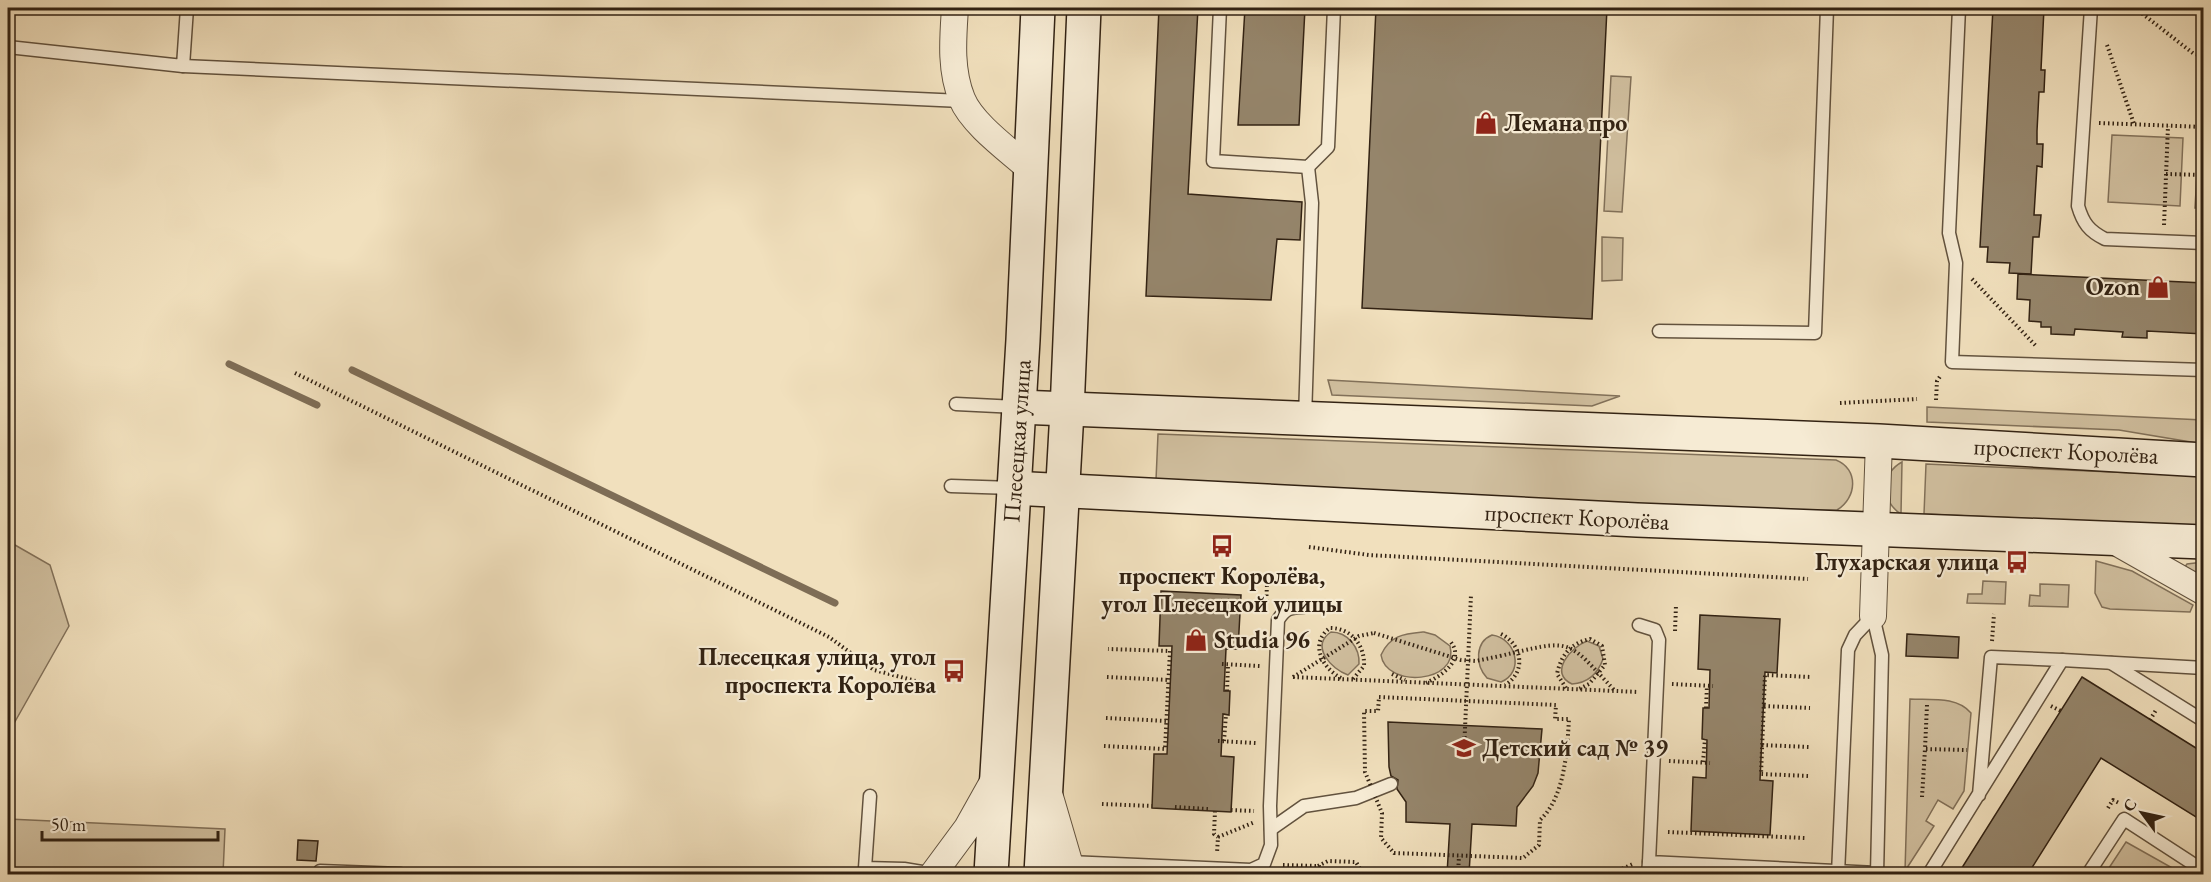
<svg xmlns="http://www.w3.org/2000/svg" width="2211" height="882" font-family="'EB Garamond',serif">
	<rect width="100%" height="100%" fill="#f1e0bd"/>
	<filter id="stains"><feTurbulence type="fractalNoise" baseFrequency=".00333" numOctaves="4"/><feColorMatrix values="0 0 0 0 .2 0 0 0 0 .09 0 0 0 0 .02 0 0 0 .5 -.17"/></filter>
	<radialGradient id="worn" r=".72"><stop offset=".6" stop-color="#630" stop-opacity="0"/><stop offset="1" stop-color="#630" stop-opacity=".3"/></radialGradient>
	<!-- green -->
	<g fill="#d1c0a0" stroke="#82715a" stroke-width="1.5">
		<path d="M1611 76 1631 77 1622 212 1604 211Z"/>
		<path d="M2112 135 2183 138 2180 206 2108 202Z"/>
		<path d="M2199 139H2203V208H2195Z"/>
		<path d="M1602 237 1623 238 1622 280 1602 281Z"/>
		<path d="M1328 380 1620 396 1592 406 1332 395Z"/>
		<path d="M1927 407 2203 420V444L2119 430 1927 422Z"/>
		<path d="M1158 434 1836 460C1859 469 1857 498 1837 510L1733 511 1156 480Z"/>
		<path d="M1902 462 1901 514C1880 501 1881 473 1902 462Z"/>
		<path d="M1926 464 2203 476V526L1924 514Z"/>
		<path d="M8 541 50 565 69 626 8 734Z"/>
		<path d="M2096 561 2132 571 2193 605 2190 612 2110 609 2102 607 2095 593Z"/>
		<path d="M2203 562V579L2184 568 2187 564Z"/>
		<path d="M1983 581 2006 582 2005 604 1967 603 1968 594H1982Z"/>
		<path d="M2040 584 2069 585 2068 607 2029 606 2030 595 2040 596Z"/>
		<path d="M1331 632C1348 632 1360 648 1359 664L1348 675C1331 669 1310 646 1331 632Z"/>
		<path d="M1424 632 1435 635 1450 646C1460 683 1386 689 1381 655 1390 635 1404 634 1424 632Z"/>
		<path d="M1492 635C1516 638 1525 672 1501 682L1487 678C1475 665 1475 642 1492 635Z"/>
		<path d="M1587 641 1599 646 1603 659C1598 673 1588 683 1572 684 1548 673 1571 647 1587 641Z"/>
		<path d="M1910 699C1931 700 1957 696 1971 713L1964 791 1953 809 1938 800 1926 821 1934 826 1905 871Z"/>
		<path d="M8 819 225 829 223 874H8Z"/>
		<path d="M2126 842 2183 874H2105Z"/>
	</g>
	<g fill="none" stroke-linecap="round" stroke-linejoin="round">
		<!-- stream -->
		<g stroke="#7e6d56" stroke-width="7">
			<path d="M229 364 317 405"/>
			<path d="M352 370 835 603"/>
		</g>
	</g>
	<!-- building -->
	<g fill="#95856b" stroke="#322213" stroke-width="1.5">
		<path d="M1159 8H1198L1188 194 1302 202 1300 240 1277 239 1271 300 1146 296Z"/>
		<path d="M1245 8H1305L1299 125H1238Z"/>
		<path d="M1376 8H1607L1592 319 1362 308Z"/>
		<path d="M1993 8H2044L2041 70H2045L2044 92H2039L2037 131V144H2043L2042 167 2037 166 2034 215H2041L2039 237H2033L2031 274 2009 273 2010 263 1987 262 1988 247H1980Z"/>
		<path d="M2018 274 2204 283V334L2147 331V338L2122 337 2123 332 2075 329 2074 335 2051 334V327H2041V322L2029 321 2030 300 2017 299Z"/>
		<path d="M1161 591 1241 595 1238 649H1226L1224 691H1230L1229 715 1223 714 1221 756 1234 757 1231 812 1152 808 1154 754H1167L1172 646H1159Z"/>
		<path d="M1700 615 1780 619 1777 673 1765 672 1760 780 1773 781 1770 835 1691 831 1693 777 1706 778 1707 740 1702 739 1703 708H1709L1710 670 1698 669Z"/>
		<path d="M1907 634 1959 637 1958 658 1906 656Z"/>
		<path d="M2082 677 2204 753V822L2101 758 2028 874H1958Z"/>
		<path d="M1388 722 1542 729 1538 773 1533 786 1517 807 1516 826 1472 824 1469 874H1447L1450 824 1406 822V802L1397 789 1398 780 1391 776 1389 767Z"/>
		<path d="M298 840 318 841 316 861 297 860Z"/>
	</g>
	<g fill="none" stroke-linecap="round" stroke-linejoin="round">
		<!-- lane casing -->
		<g stroke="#62523e" stroke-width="15">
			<g id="lane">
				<path d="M1220 8 1213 161 1308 167 1328 147 1334 8"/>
				<path d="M1959 8 1949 233 1956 263 1952 362 2204 370"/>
				<path d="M2091 8 2078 206C2083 223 2089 231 2105 239L2204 243"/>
				<path d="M8 47 183 66 187 8"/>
				<path d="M183 66 962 101"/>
				<path d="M1659 331 1815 333 1827 8"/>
				<path d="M956 404 1017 407"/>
				<path d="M1305 418 1312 203 1308 167"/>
				<path d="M951 486 1013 488"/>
				<path d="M1873 616 1882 655 1877 874"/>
				<path d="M1639 625 1655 630 1659 640 1649 862 1877 873"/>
				<path d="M2062 660 2204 668"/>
				<path d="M2111 663 2204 721"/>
				<path d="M870 796 865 868 904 869 934 874"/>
				<path d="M1271 829 1304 806 1356 798 1391 784"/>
				<path d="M1069 862 1251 870 1264 864 1271 845 1270 806 1278 620C1285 609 1290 607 1303 607"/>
				<path d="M320 871 401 874"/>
				<path d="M1648 874 1649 862"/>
				<path d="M1838 874 1848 650 1855 635 1873 616"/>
				<path d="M1929 874 2062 660 1991 657 1979 795"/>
				<path d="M2088 874 2124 819 2204 871"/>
			</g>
		</g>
		<!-- street casing -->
		<g stroke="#62523e" stroke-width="28">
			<g id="street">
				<path d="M955 8C953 38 950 70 962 99 972 124 1010 151 1030 169"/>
				<path d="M2114 541 2204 592"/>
				<path d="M1873 616 1879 441"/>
				<path d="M1050 797 1069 862 1070 874"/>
				<path d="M933 874 967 828 995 778"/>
			</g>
		</g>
		<!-- secondary casing -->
		<g stroke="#322213" stroke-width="36">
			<g id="secondary">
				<path d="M1018 407 1879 441 2204 460"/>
				<path d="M1013 488 1637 520 2204 542"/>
				<path d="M991 874 1023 340 1038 8"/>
				<path d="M1041 874 1067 411 1084 8"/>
			</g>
		</g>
		<!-- path -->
		<g stroke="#322213" stroke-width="4" stroke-dasharray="1.5 3" stroke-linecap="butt">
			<path d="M2135 8 2194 54 2204 55"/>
			<path d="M2107 45 2134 124"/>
			<path d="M2200 55 2204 78"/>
			<path d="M2099 123 2204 127"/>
			<path d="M2166 174 2204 175"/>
			<path d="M2164 225 2168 126"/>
			<path d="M1972 279 2037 347"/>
			<path d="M295 373 829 637 874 670 931 685"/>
			<path d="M1936 400 1937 381 1941 375"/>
			<path d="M1840 403 1917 399"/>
			<path d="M1309 547 1369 555 1808 579"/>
			<path d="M1266 605 1267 585"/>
			<path d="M1675 631 1676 605"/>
			<path d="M1501 634C1522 644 1527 672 1505 685"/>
			<path d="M1992 641 1994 614"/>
			<path d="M1500 656C1573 639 1565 637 1615 691"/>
			<path d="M1222 664 1260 666"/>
			<path d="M1392 674 1405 680"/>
			<path d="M1107 677 1169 680"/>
			<path d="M1293 677 1639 692"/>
			<path d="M1293 677 1359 636 1374 633"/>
			<path d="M1341 678C1322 668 1309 643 1330 628 1351 628 1365 645 1364 666L1353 679"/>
			<path d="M1426 683C1441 676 1466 660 1450 641"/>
			<path d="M1672 684 1713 686"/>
			<path d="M1566 688 1557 674C1561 655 1571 643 1590 639L1602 646 1605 665 1589 684 1579 689"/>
			<path d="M1227 691 1228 665"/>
			<path d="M1379 697 1556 705 1555 719H1569C1567 751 1565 797 1540 820L1539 845 1523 858 1394 853 1381 838 1382 813 1365 772 1364 711H1378Z"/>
			<path d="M1927 705 1925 749 1967 750"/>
			<path d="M1764 706 1810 708"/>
			<path d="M2051 706 2061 711"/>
			<path d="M1706 708 1707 686"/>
			<path d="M1106 718 1167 721"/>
			<path d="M2150 720 2156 710"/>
			<path d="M1218 741 1256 743"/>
			<path d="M1224 741 1226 714"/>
			<path d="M1762 745 1809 747"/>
			<path d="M1104 746 1165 749 1170 651 1108 649"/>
			<path d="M1464 751 1471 595"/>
			<path d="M1669 761 1710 763"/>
			<path d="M1703 762 1705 739"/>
			<path d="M1808 776 1761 774 1765 675 1812 677"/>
			<path d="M1922 797 1925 749"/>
			<path d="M1102 804 1152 806"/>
			<path d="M1175 807 1208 809"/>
			<path d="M2108 808 2113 800 2119 803"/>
			<path d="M1231 810 1254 811"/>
			<path d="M1215 811 1214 834 1218 837 1217 853"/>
			<path d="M1668 832 1805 838"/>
			<path d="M1218 837 1255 822"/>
			<path d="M1283 865 1318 866 1333 874"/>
			<path d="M1318 866 1328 861 1356 862 1363 874"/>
			<path d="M1458 874 1459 856"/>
			<path d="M1559 874 1561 871 1612 873"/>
			<path d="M1610 874 1633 864"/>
		</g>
		<!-- lane -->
		<use href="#lane" stroke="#f6ebd4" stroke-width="12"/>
		<!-- street -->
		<use href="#street" stroke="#f6ebd4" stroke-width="26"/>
		<!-- secondary -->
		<use href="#secondary" stroke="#f6ebd4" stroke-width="33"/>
		<!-- path-bridge -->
		<path stroke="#322213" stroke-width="4" stroke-dasharray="1.5 3" stroke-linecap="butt" d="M1374 633 1461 660 1476 661 1500 656"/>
	</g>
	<!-- icons -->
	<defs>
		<g id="shop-bare" transform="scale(1.8)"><path d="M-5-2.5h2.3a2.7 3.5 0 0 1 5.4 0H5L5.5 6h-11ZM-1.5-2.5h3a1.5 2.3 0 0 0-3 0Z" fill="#8f2418" stroke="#f6ebd4" stroke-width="2.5" paint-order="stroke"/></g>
		<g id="bus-bare" transform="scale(1.8)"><path d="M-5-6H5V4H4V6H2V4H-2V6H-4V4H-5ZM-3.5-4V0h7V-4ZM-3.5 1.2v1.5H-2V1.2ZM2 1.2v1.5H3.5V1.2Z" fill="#8f2418" stroke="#f6ebd4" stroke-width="2.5" paint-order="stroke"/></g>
		<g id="school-bare" transform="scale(1.8)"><path d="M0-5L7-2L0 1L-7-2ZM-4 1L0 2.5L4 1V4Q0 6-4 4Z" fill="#8f2418" stroke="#f6ebd4" stroke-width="2.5" paint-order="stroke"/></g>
	</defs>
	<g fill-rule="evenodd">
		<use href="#shop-bare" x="1486" y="123"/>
		<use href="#shop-bare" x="2158" y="287"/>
		<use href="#bus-bare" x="1222" y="546"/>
		<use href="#bus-bare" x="2017" y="562"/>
		<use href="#shop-bare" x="1196" y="640"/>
		<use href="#bus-bare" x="954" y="671"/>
		<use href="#school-bare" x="1464" y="748"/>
	</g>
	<g text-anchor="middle" stroke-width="4.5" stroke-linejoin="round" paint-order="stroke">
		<!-- poi labels -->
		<g font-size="24" font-weight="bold" fill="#322213" stroke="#f6ebd4" text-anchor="start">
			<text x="1504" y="131">Лемана про</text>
			<text x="2140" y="295" text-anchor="end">Ozon</text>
			<text x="1999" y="570" text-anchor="end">Глухарская улица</text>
			<text x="1222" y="584" text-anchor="middle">проспект Королёва,<tspan x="1222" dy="28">угол Плесецкой улицы</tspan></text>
			<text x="1214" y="648">Studia 96</text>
			<text x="936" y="665" text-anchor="end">Плесецкая улица, угол<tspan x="936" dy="28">проспекта Королева</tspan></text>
			<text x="1482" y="756">Детский сад № 39</text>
		</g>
		<!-- street labels -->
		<g font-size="24" fill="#322213" stroke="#f6ebd4">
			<text transform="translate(1017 441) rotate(-86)" y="8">Плесецкая улица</text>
			<text transform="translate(2066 451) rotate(3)" y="8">проспект Королёва</text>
			<text transform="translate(1577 517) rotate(3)" y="8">проспект Королёва</text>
		</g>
	</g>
	<!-- margin -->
	<rect width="2211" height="882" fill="none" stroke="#f1e0bd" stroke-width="30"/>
	<rect x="9" y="9" width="2193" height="864" fill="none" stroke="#322213" stroke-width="3"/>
	<rect x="15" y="15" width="2181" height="852" fill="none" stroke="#322213" stroke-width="1.5"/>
	<!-- north arrow -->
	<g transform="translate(2142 813) rotate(303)" stroke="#f6ebd4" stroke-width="4.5" paint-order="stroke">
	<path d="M0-4.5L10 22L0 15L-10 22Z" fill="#322213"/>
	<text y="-9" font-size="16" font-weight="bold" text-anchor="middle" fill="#322213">С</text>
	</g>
	<!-- scale -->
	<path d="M42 831v9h176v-9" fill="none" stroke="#322213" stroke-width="3"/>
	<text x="51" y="831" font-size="18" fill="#322213" stroke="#f6ebd4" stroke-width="4.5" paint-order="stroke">50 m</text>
	<rect width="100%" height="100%" filter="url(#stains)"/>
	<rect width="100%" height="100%" fill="url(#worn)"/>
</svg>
